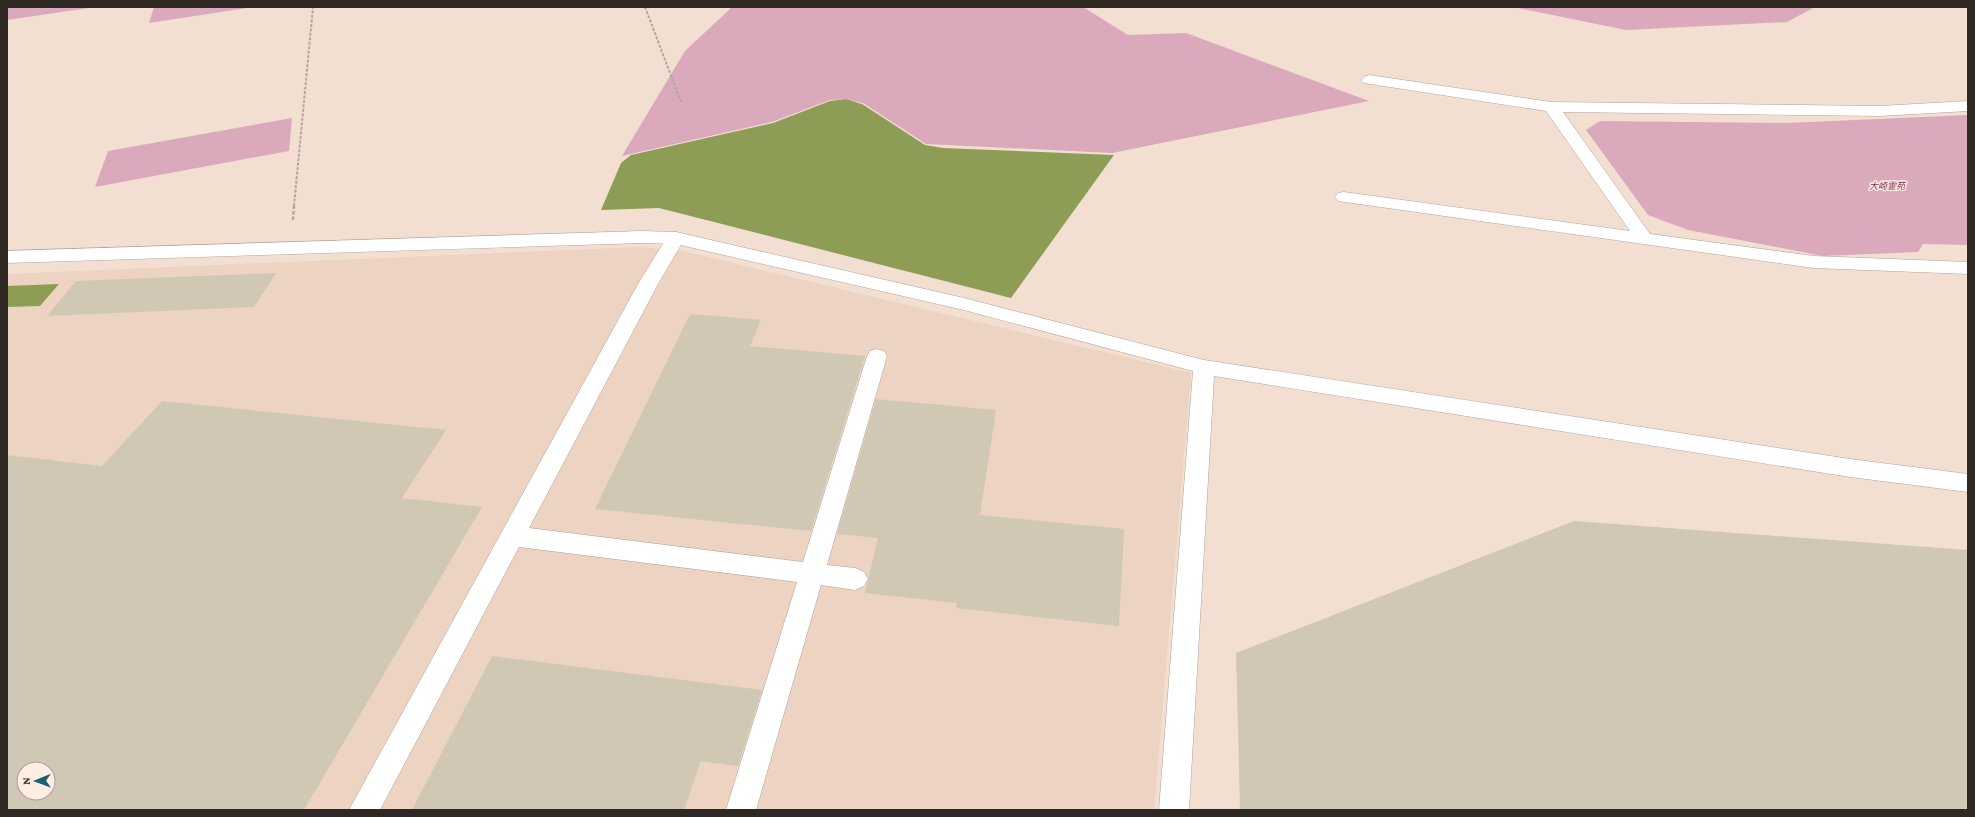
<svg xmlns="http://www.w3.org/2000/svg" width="1975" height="817" font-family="'Crimson Pro','Noto Sans JP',serif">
	<rect width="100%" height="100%" fill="#f3dfd2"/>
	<!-- built -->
	<path fill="#edd3c1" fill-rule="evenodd" d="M639 247 679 250 1191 373 1154 810H7V274ZM24 769H48V793H24Z"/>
	<!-- green -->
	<g fill="#daaabc">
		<path d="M7 7H96L7 20Z"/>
		<path d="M154 7H254L149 23Z"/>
		<path d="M732 7H1083L1128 35 1186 33 1369 101 1112 153 926 144 863 103 846 99 830 100 772 122 622 156 685 51Z"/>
		<path d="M1513 7H1815L1787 22 1626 30Z"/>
		<path d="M1968 115V245L1923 244 1918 252 1823 256 1688 230 1648 215 1586 130 1600 121 1786 123Z"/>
		<path d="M292 118 289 151 95 187 108 151Z"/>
	</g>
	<!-- water -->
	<g fill="#8d9d56">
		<path d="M846 99 862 104 925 145 943 148 1114 155 1011 298 659 208 601 210 621 163 631 155 773 123 830 101Z"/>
		<path d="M59 284 40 306 7 307V286Z"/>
	</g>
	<!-- building -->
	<g fill="#d0c8b4" fill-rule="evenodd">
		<path d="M276 273 254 307 47 316 76 281Z"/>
		<path d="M690 314 761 320 750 346 865 356 811 531 595 509Z"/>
		<path d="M876 399 996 410 980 515 1124 529 1119 626 956 608 957 603 865 593 878 538 837 534Z"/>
		<path d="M162 401 446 430 402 498 482 507 304 810H7V455L102 466ZM24 769H48V793H24Z"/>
		<path d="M1574 521 1968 550V810H1240L1236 653Z"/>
		<path d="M492 656 762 690 738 766 701 761 684 810H412Z"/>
	</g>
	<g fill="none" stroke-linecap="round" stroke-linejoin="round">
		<!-- lane casing -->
		<g stroke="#b4a195" stroke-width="1">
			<path id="lane" d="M676 232 683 234 685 238 658 284 529 528 803 562 867 356 870 351 877 349 884 351 887 356 827 565 855 568 864 572 868 579 864 586 855 590 821 585 756 810H726L797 582 519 547 380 810H349L638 284 669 234Z"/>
		</g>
		<!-- street casing -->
		<g stroke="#b4a195" stroke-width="1">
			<g id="street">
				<path d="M1369 75 1551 102 1880 106 1968 101V111L1880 116 1563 112 1650 234 1814 256 1968 262V274L1814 268 1338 201 1335 197 1338 193 1344 192 1630 231 1546 111 1364 83 1361 80 1364 77Z"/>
				<path d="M642 231 676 232 964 298 1204 360 1850 459 1968 474V492L1850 477 1214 376 1189 810H1159L1193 371 964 310 676 244 642 243 7 263V251Z"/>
			</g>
		</g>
		<!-- path-far1 -->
		<g stroke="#b5a59a" stroke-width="2" stroke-dasharray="3 1.5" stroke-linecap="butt">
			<path d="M645 7 681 102"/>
			<path d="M294 206 313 7"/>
		</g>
		<!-- path -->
		<path stroke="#b5a59a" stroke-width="2.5" stroke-dasharray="3.5 2" stroke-linecap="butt" d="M293 220 294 205"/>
		<!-- lane -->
		<use href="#lane" fill="#fff" fill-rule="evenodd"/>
		<!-- street -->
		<use href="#street" fill="#fff" fill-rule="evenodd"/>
	</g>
	<g text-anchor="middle" stroke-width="3" stroke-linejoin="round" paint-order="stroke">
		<!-- far-park labels -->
		<g font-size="9" font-style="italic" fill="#842d57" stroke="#fdede2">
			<text x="1887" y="189">大崎霊苑</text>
		</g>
	</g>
	<!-- border -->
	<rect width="1975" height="817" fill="none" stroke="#2f2823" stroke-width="16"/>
	<!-- north arrow -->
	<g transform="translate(36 781) rotate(269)"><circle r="19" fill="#fdede2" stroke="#ab9e96"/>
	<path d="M0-3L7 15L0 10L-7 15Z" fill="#186270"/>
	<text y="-6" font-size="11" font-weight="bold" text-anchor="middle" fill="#2f2823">N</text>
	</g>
</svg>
